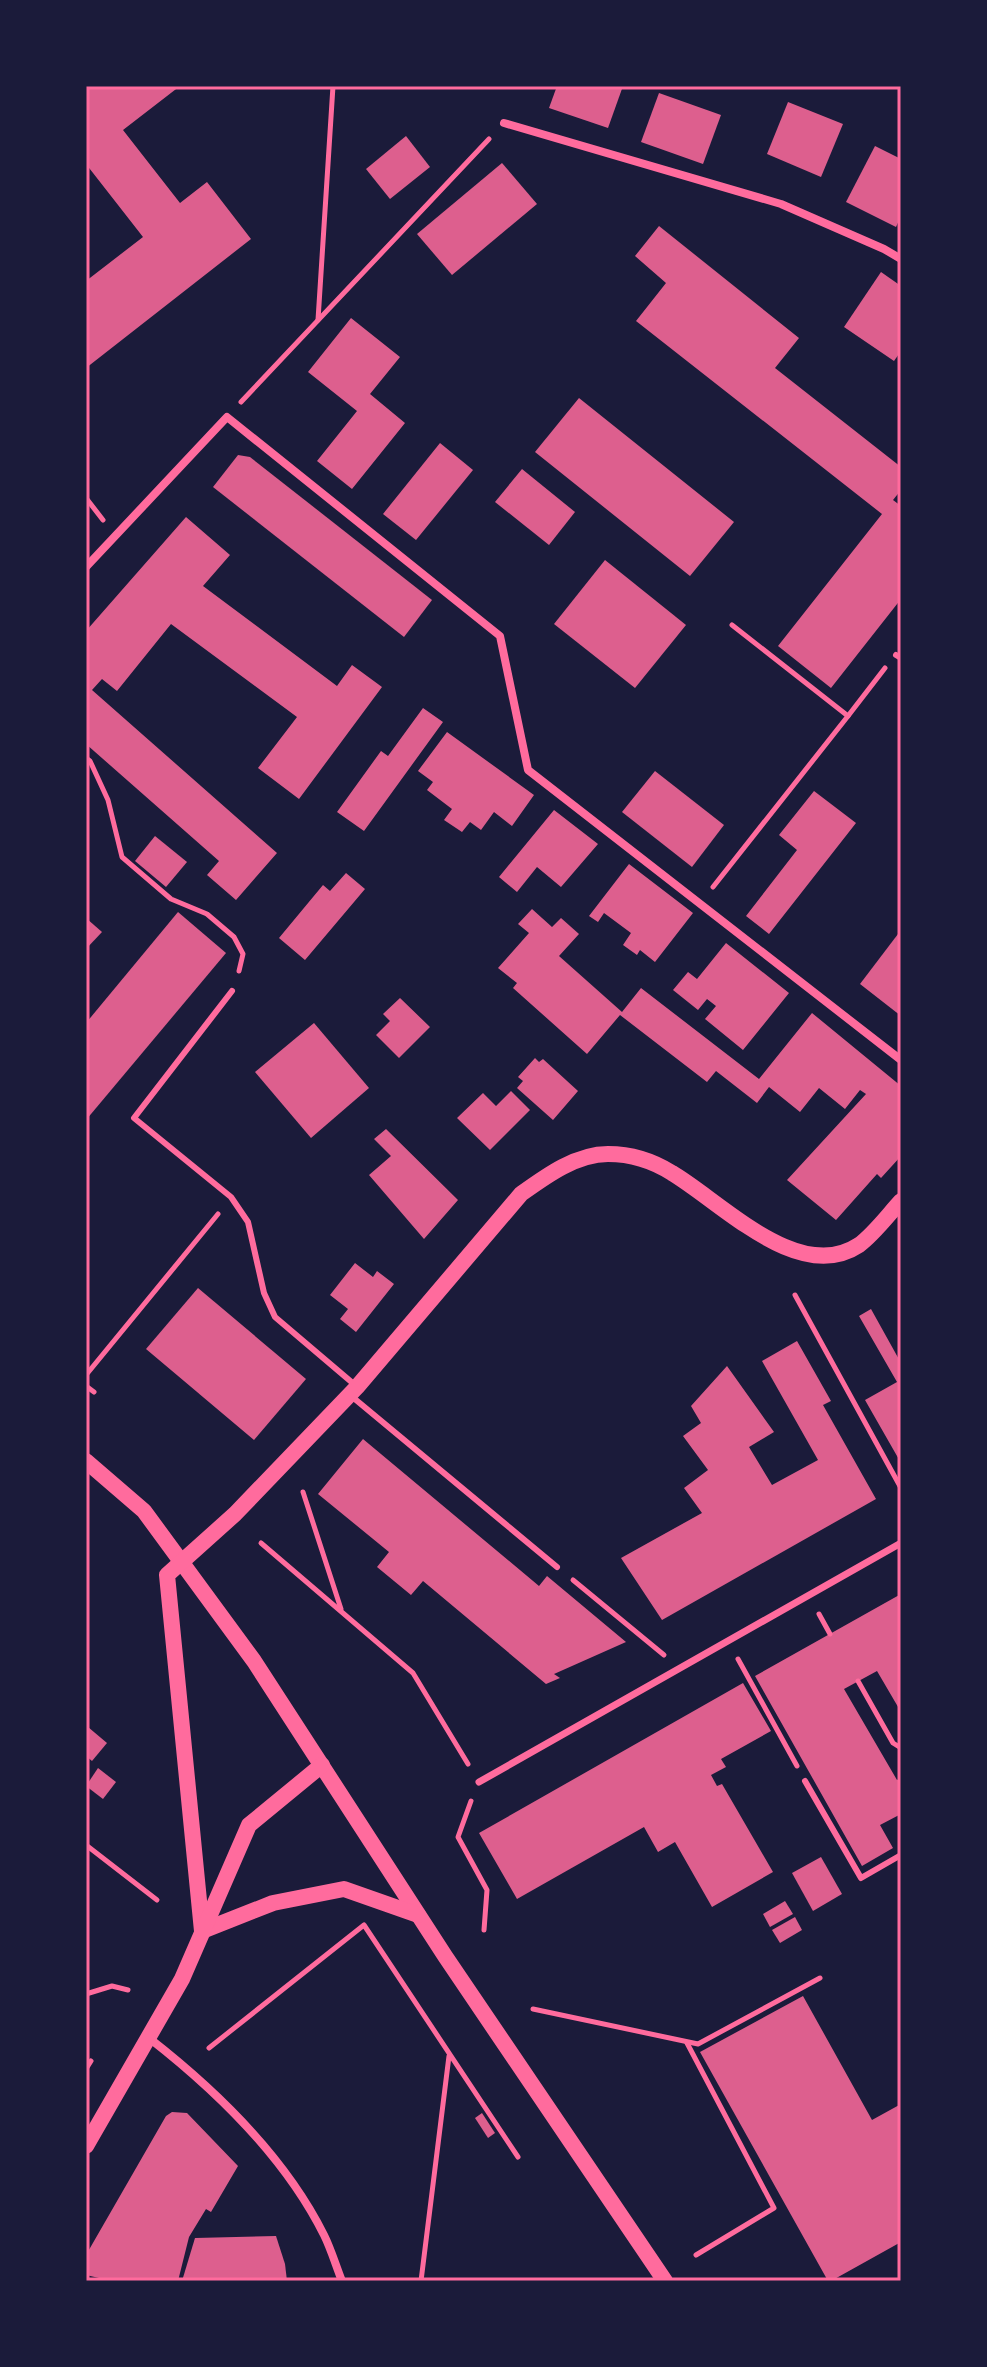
<svg xmlns="http://www.w3.org/2000/svg" width="987" height="2367" font-family="'PT Sans Narrow',sans-serif">
	<rect width="100%" height="100%" fill="#1b1b3a"/>
	<!-- building -->
	<g fill="#dd5f8e">
		<path d="M86 86H180L123 130 180 203 207 182 251 239 86 368V281L143 237 86 164Z"/>
		<path d="M557 86H623L608 128 549 108Z"/>
		<path d="M659 93 721 115 703 164 641 142Z"/>
		<path d="M788 102 843 124 821 177 767 154Z"/>
		<path d="M406 136 430 167 390 199 366 169Z"/>
		<path d="M875 146 901 159V216L896 227 846 202Z"/>
		<path d="M502 163 537 204 452 275 417 234Z"/>
		<path d="M659 226 799 338 775 368 901 467V490L893 500 901 506V599L831 688 778 646 882 514 636 321 666 283 635 256Z"/>
		<path d="M881 272 901 286V351L894 361 844 327Z"/>
		<path d="M351 318 400 357 370 394 405 423 352 489 317 461 357 411 308 372Z"/>
		<path d="M579 398 734 522 690 576 535 452Z"/>
		<path d="M440 443 473 470 416 540 383 514Z"/>
		<path d="M238 455 250 457 432 600 404 637 213 487Z"/>
		<path d="M522 469 575 512 549 545 495 502Z"/>
		<path d="M186 517 230 555 203 586 337 686 352 665 382 687 299 799 258 768 297 717 171 624 117 691 102 679 92 690 277 853 236 900 207 875 219 861 86 744V631Z"/>
		<path d="M605 560 686 625 635 688 554 624Z"/>
		<path d="M423 708 443 722 364 831 337 812 381 751 388 756Z"/>
		<path d="M447 732 534 795 512 826 494 812 481 830 470 822 462 832 444 820 452 809 427 790 433 782 418 771Z"/>
		<path d="M655 771 724 825 692 867 622 812Z"/>
		<path d="M814 791 856 823 769 934 746 916 797 850 779 835Z"/>
		<path d="M554 810 598 844 561 887 537 867 517 892 499 877Z"/>
		<path d="M155 836 187 862 166 887 135 861Z"/>
		<path d="M629 864 693 913 655 962 640 950 637 955 623 945 631 933 604 913 598 922 589 916Z"/>
		<path d="M346 873 365 889 305 960 279 938 323 885 330 891Z"/>
		<path d="M532 909 552 927 561 918 579 934 559 956 622 1012 641 988 759 1079 812 1013 901 1086V1156L881 1178 877 1174 836 1220 787 1180 866 1094 860 1090 845 1109 819 1088 800 1112 769 1087 757 1103 716 1071 707 1082 620 1015 587 1054 513 988 517 983 498 968 529 933 518 924Z"/>
		<path d="M178 912 226 953 86 1120V1023Z"/>
		<path d="M86 918 102 932 86 949Z"/>
		<path d="M898 934 901 936V1016L860 984Z"/>
		<path d="M726 943 789 993 743 1050 705 1019 716 1006 707 999 698 1010 673 990 688 972 697 979Z"/>
		<path d="M400 998 430 1027 399 1058 376 1035 390 1021 383 1014Z"/>
		<path d="M314 1023 369 1088 311 1138 255 1072Z"/>
		<path d="M535 1058 539 1062 543 1059 578 1091 553 1120 517 1088 523 1081 518 1077Z"/>
		<path d="M511 1091 530 1110 490 1150 457 1118 483 1093 496 1106Z"/>
		<path d="M386 1129 458 1200 424 1239 369 1175 391 1156 374 1139Z"/>
		<path d="M355 1263 373 1277 377 1271 394 1284 356 1332 340 1319 348 1309 330 1295Z"/>
		<path d="M198 1288 306 1379 254 1440 146 1349Z"/>
		<path d="M871 1309 901 1363V1463L865 1400 897 1382 859 1316Z"/>
		<path d="M797 1341 831 1401 823 1405 876 1499 662 1620 621 1558 702 1513 684 1488 708 1470 683 1436 701 1423 691 1406 727 1366 774 1432 749 1447 772 1485 818 1460 762 1361Z"/>
		<path d="M363 1439 539 1586 547 1576 626 1642 554 1674 560 1678 546 1684 423 1581 411 1595 377 1567 389 1552 318 1494Z"/>
		<path d="M901 1594V1712L877 1671 844 1689 897 1780 901 1778V1814L880 1825 893 1848 862 1866 755 1676Z"/>
		<path d="M743 1683 771 1731 721 1759 726 1767 711 1775 717 1786 722 1784 773 1872 712 1907 675 1842 658 1852 644 1827 517 1899 479 1833Z"/>
		<path d="M88 1727 107 1743 92 1761 86 1756V1730Z"/>
		<path d="M98 1768 116 1782 103 1799 86 1786Z"/>
		<path d="M821 1857 842 1894 813 1911 792 1873Z"/>
		<path d="M785 1901 793 1914 770 1927 763 1914Z"/>
		<path d="M795 1917 802 1930 780 1943 772 1930Z"/>
		<path d="M803 1996 872 2120 901 2104V2242L831 2281H828L700 2052Z"/>
		<path d="M172 2112 187 2113 238 2166 211 2212 206 2209 189 2237 178 2281H112L86 2275V2255L166 2116Z"/>
		<path d="M482 2113 495 2133 488 2138 475 2118Z"/>
		<path d="M276 2236 285 2264 287 2281H182L195 2238Z"/>
	</g>
	<g fill="none" stroke-linecap="round" stroke-linejoin="round">
		<!-- path -->
		<g stroke="#ff6b9d" stroke-width="5">
			<path d="M318 320 333 86"/>
			<path d="M241 402 489 139"/>
			<path d="M86 498 103 520"/>
			<path d="M732 625 848 716 885 668"/>
			<path d="M86 758 90 761 108 800 122 857 171 899 207 914 234 937 243 954 239 971"/>
			<path d="M713 887 848 716"/>
			<path d="M795 1295 901 1488"/>
			<path d="M86 1375 218 1214"/>
			<path d="M86 1386 94 1392"/>
			<path d="M303 1492 341 1609"/>
			<path d="M261 1543 413 1673 468 1764"/>
			<path d="M573 1580 664 1655"/>
			<path d="M819 1614 830 1634"/>
			<path d="M738 1659 797 1766"/>
			<path d="M858 1681 893 1743 901 1748"/>
			<path d="M471 1801 458 1837 487 1890 484 1930"/>
			<path d="M86 1845 157 1900"/>
			<path d="M86 1994 112 1986 128 1990"/>
			<path d="M533 2009 698 2044 820 1978"/>
			<path d="M687 2043 774 2208 696 2255"/>
			<path d="M209 2048 364 1925 518 2157"/>
			<path d="M86 2069 91 2061"/>
			<path d="M421 2281 449 2056"/>
		</g>
		<!-- service -->
		<g stroke="#ff6b9d" stroke-width="6">
			<path d="M896 655 901 658"/>
			<path d="M232 991 134 1118 231 1197 248 1222 264 1293 275 1317 355 1385"/>
			<path d="M350 1395 557 1567"/>
			<path d="M805 1781 861 1878 901 1855"/>
		</g>
		<!-- pedestrian -->
		<path stroke="#ff6b9d" stroke-width="7" d="M479 1782 901 1543"/>
		<!-- minor -->
		<g stroke="#ff6b9d" stroke-width="8">
			<path d="M504 123 781 204 884 249 901 259"/>
			<path d="M86 567 227 417 500 636 528 770 901 1060"/>
			<path d="M149 2038C217 2091 285 2157 324 2235 331 2249 336 2266 342 2281"/>
		</g>
		<!-- secondary -->
		<g stroke="#ff6b9d" stroke-width="16">
			<path d="M86 1461 144 1511 254 1661 445 1956 665 2281"/>
			<path d="M202 1931 167 1575 235 1514 357 1387 521 1194C546 1176 576 1154 608 1154 630 1154 653 1161 672 1173 721 1202 799 1285 859 1245 874 1234 888 1215 901 1201"/>
			<path d="M202 1931 273 1903 344 1889 418 1915"/>
			<path d="M86 2146 182 1979 249 1825 322 1765"/>
		</g>
	</g>
	<!-- border -->
	<rect width="987" height="2367" fill="none" stroke="#1b1b3a" stroke-width="176"/>
	<rect x="88" y="88" width="811" height="2191" fill="none" stroke="#ff6b9d" stroke-width="3"/>
</svg>
